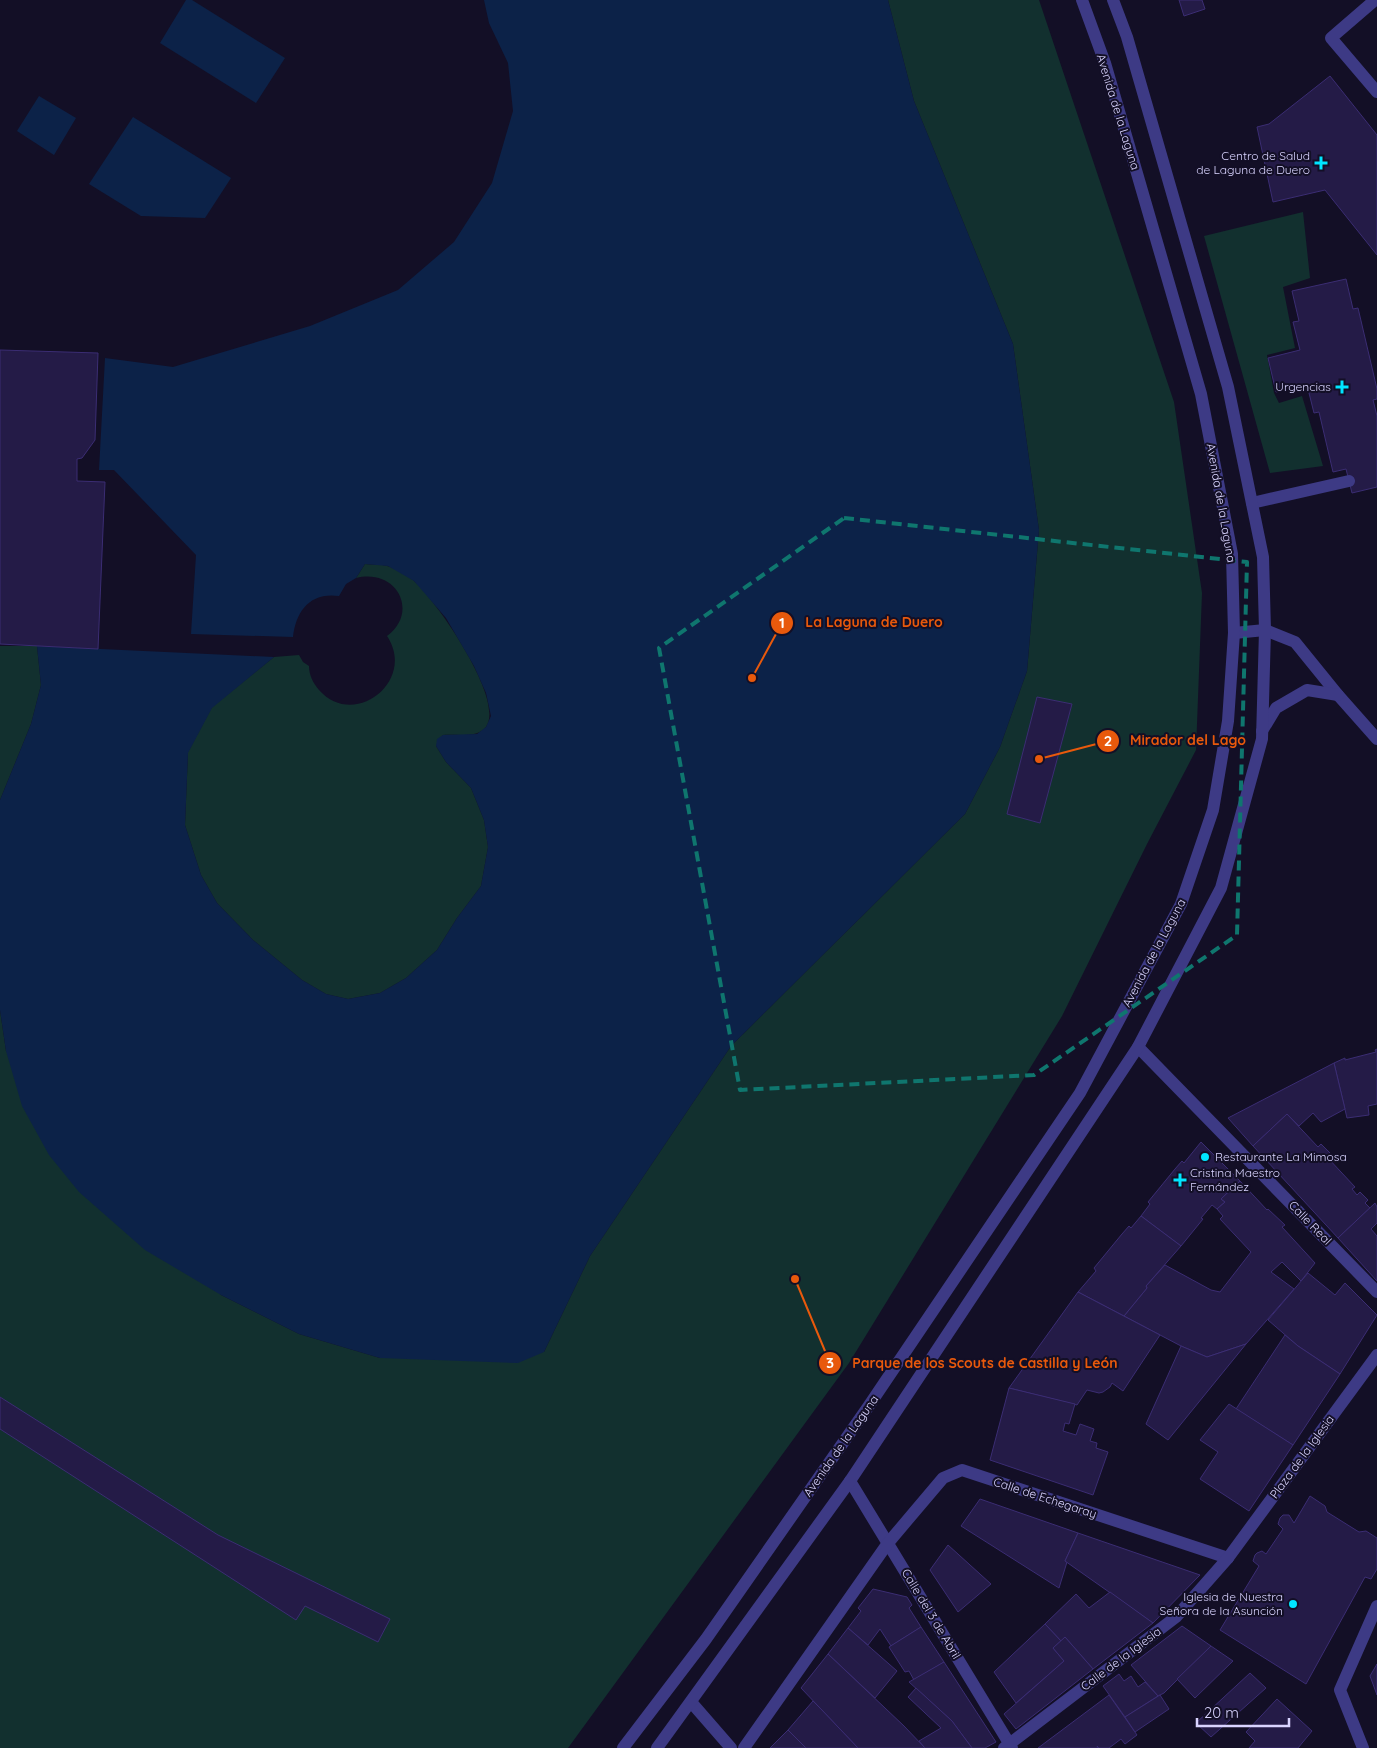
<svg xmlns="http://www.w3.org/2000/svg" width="1377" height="1748" font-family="Quicksand,sans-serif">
	<rect width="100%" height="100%" fill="#130f26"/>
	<!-- green -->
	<g fill="#12302f">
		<path d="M888 0H1039L1174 402 1202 593 1196 750 1147 844 1062 1016 849 1363 568 1748H0V1010L6 1051 221 1295 299 1334 380 1358 544 1352 590 1256 731 1046 965 814 1000 747 1027 671 1039 530 1013 344 914 101Z"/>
		<path d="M1303 212 1310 278 1283 287 1295 348 1267 355 1274 393 1279 403 1302 396 1323 466 1270 473 1204 236Z"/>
		<path d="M365 564C372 565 381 564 387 566 395 568 408 576 414 581 435 599 510 705 484 729 474 738 456 734 443 735L436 746 446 762 471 788 484 820 488 847 481 886 457 918 437 950 406 978 380 993 348 999 326 994 302 980 253 940 217 903 201 875 185 825 188 752 212 707 274 657 299 655 303 662 309 666C309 675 313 683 319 690 354 730 417 681 387 636 419 613 398 568 356 578Z"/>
		<path d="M0 646H37L41 685 31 724 0 800Z"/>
	</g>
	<!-- water -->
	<g fill="#0c2248">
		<path d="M186 0H192L285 58 256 103 160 43Z"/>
		<path d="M484 0H888L914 101 1013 344 1039 530 1027 671 1000 747 965 814 731 1046 590 1256 544 1352 518 1363 380 1358 299 1334 221 1295 145 1250 79 1192 49 1155 22 1106 6 1051 0 1010V800L31 724 41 685 37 646 274 657 212 708 188 753 185 825 201 875 217 903 253 940 302 980 326 994 348 999 380 993 406 978 437 950 457 918 481 886 488 847 484 820 471 788 446 762 436 746 437 739 443 735 477 734 486 727 491 716 486 693 474 666 446 618 414 581 388 566 365 564 356 578 346 584 339 596C310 592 296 611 293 637L191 634 196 555 114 470H99L105 358 173 367 310 326 398 290 454 242 492 183 513 111 508 63 489 23Z"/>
		<path d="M39 96 76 118 54 155 17 131Z"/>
		<path d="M133 117 231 178 205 218 141 216 89 184Z"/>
	</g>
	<!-- building -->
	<g fill="#241b47" stroke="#3b2d73">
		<path d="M1179 0H1202L1205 9 1184 16Z"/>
		<path d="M1330 76 1377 135V255L1325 190 1273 202 1257 127 1269 124Z"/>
		<path d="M1346 279 1353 309 1358 308 1377 389V399L1373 400 1377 416V487L1352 493 1346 469 1333 472 1319 412 1314 413 1307 385 1276 392 1268 358 1300 350 1293 322 1299 321 1292 291Z"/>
		<path d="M0 350 98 353 95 440 82 458 77 459V481L105 482 98 649 0 644Z"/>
		<path d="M1037 697 1072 704 1040 823 1007 814Z"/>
		<path d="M1377 1049V1104L1368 1106 1369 1115 1347 1118 1334 1063 1345 1058V1060L1376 1052 1375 1050Z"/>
		<path d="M1334 1063 1345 1109 1321 1122 1313 1113 1299 1126 1287 1114 1253 1146 1228 1118Z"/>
		<path d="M1287 1114 1318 1147 1321 1144 1331 1154 1327 1157 1355 1187 1352 1189 1357 1195 1360 1192 1368 1200 1365 1203 1370 1208 1338 1238 1253 1146Z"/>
		<path d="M1201 1142 1240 1181 1221 1199 1225 1202 1217 1209 1212 1205 1201 1218 1203 1219 1181 1246 1141 1216 1150 1204 1148 1202 1175 1169 1182 1161 1184 1163Z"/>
		<path d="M1240 1181 1267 1210 1268 1209 1285 1225 1282 1227 1315 1263 1301 1281 1282 1262 1271 1272 1294 1289 1246 1344 1207 1357 1181 1346 1124 1316 1147 1288 1146 1286 1165 1265 1211 1290 1220 1292 1251 1252 1220 1219 1223 1216 1217 1209 1225 1202 1221 1199Z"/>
		<path d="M1375 1203 1377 1207V1223L1371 1229 1377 1236V1281L1338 1238Z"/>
		<path d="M1141 1216 1181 1246 1146 1286 1147 1288 1124 1316 1078 1292 1096 1271 1094 1268 1122 1234 1129 1226 1131 1228Z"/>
		<path d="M1308 1273 1335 1295 1345 1283 1377 1315 1340 1374 1298 1346 1268 1320Z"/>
		<path d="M1078 1292 1160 1335 1123 1391 1112 1383 1110 1387 1103 1392 1099 1393 1087 1390 1077 1405 1009 1388Z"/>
		<path d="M1285 1335 1298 1346 1340 1374 1293 1445 1236 1409Z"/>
		<path d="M1246 1344 1168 1440 1146 1424 1181 1346 1207 1357Z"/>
		<path d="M1009 1388 1075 1404 1069 1424 1065 1423 1063 1431 1076 1435 1080 1424 1094 1429 1090 1441 1097 1443 1096 1448 1108 1452 1093 1495 990 1460Z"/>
		<path d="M0 1397 218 1535 390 1619 378 1642 305 1606 296 1620 0 1429Z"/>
		<path d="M1229 1404 1293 1445 1249 1511 1200 1479 1218 1452 1200 1440Z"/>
		<path d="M1310 1496 1325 1506 1327 1512 1359 1532 1366 1531 1377 1538V1569L1371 1579 1365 1577 1306 1684 1220 1630 1259 1566 1253 1561 1255 1555 1257 1553 1262 1551 1266 1554 1283 1529 1278 1524 1280 1518 1283 1515H1289L1294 1523Z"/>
		<path d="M980 1499 1078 1533 1065 1561 1067 1562 1059 1588 961 1526Z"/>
		<path d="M1078 1533 1200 1575 1153 1623 1065 1561Z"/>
		<path d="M948 1545 991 1584 958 1612 930 1570Z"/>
		<path d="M873 1589 907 1597 912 1605 909 1608 921 1627 891 1646 880 1629 868 1645 848 1628 861 1611 858 1608Z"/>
		<path d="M1110 1592 1153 1623 1093 1669 1065 1637 1061 1641 1045 1624 1076 1594 1089 1608Z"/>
		<path d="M1045 1624 1061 1641 1053 1648 1064 1661 1016 1703 994 1672Z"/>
		<path d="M1182 1626 1211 1646 1164 1693 1158 1696 1131 1665Z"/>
		<path d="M921 1627 944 1662 914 1680 909 1671 905 1672 889 1647Z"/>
		<path d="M848 1628 897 1671 875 1698 828 1654Z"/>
		<path d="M1065 1637 1093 1669 1016 1729 1004 1714 1064 1661 1053 1648Z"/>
		<path d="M1211 1646 1233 1661 1195 1698 1177 1679Z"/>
		<path d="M828 1654 904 1726 925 1748H858L801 1688Z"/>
		<path d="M944 1662 996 1742 985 1748H972L952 1721 909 1682Z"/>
		<path d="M1377 1664V1695L1370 1676Z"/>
		<path d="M1250 1673 1266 1688 1211 1737 1196 1723Z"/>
		<path d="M1119 1674 1124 1681 1131 1676 1138 1687 1145 1682 1158 1696 1125 1717 1103 1686Z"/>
		<path d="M916 1688 952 1721 972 1748H925L919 1741 941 1728 908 1697Z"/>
		<path d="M1109 1695 1137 1735 1125 1744 1121 1739 1109 1748H1099L1097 1746 1098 1748H1038Z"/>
		<path d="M1160 1695 1169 1709 1135 1732 1125 1717Z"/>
		<path d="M1277 1699 1312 1731 1298 1748H1249L1255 1741 1246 1732Z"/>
		<path d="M813 1701 819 1707 858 1748H806L788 1730Z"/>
		<path d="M788 1730 806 1748H770Z"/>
	</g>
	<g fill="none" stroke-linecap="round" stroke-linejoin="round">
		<!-- service -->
		<g stroke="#3d3a85" stroke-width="12">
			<path d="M1375 0 1331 38 1377 92"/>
			<path d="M1252 503 1349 481"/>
		</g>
		<!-- minor -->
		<g stroke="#3d3a85" stroke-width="12">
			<path d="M1234 633 1265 630 1295 642 1338 695 1377 739"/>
			<path d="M1262 731 1276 708 1307 690 1338 695"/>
			<path d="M1138 1047 1377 1292"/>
			<path d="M850 1481 1012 1748"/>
			<path d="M691 1702 731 1748"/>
			<path d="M744 1748 888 1543 943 1478 962 1470 1228 1558"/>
			<path d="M1004 1748 1176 1617 1228 1558 1377 1355"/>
			<path d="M1363 1748 1340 1690 1377 1606"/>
		</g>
		<!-- tertiary -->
		<g stroke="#3d3a85" stroke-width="12">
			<path d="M623 1748 706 1639 868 1407 1080 1093 1181 904 1213 810 1228 721 1234 633 1232 554 1201 394 1105 63 1082 0"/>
			<path d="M657 1748 850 1481 1138 1047 1221 888 1262 739 1265 630 1263 557 1228 387 1127 37 1113 0"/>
		</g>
	</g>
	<!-- marked area -->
	<path fill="none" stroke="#0f766e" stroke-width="4" stroke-dasharray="10 6" stroke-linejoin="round" d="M844 518 1247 562 1237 935 1034 1075 740 1090 659 648Z"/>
	<!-- markers -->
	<g fill="#00e5ff" stroke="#130f26" stroke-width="2">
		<path d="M1318.5 155.5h5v5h5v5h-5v5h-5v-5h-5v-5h5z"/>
		<path d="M1339.5 379.5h5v5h5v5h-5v5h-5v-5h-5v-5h5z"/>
		<circle cx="1205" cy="1157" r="5"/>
		<path d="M1177.5 1172.5h5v5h5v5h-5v5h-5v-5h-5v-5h5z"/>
		<circle cx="1293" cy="1604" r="5"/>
	</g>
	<g text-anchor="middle" stroke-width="4" stroke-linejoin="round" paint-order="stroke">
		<!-- street labels -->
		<g font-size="12" fill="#d9d4ff" stroke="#130f26">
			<text transform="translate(1118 112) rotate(73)" y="4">Avenida de la Laguna</text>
			<text transform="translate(1221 503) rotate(80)" y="4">Avenida de la Laguna</text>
			<text transform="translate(1154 953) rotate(-62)" y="4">Avenida de la Laguna</text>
			<text transform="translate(1310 1223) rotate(46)" y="4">Calle Real</text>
			<text transform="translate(841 1446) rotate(-55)" y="4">Avenida de la Laguna</text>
			<text transform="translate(1302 1457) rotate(-54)" y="4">Plaza de la Iglesia</text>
			<text transform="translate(1045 1498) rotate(18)" y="4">Calle de Echegaray</text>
			<text transform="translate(931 1614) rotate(59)" y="4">Calle del 3 de Abril</text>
			<text transform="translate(1121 1659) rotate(-37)" y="4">Calle de la Iglesia</text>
		</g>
		<!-- poi labels -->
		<g font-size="12" fill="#d9d4ff" stroke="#130f26" text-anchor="end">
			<text x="1310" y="160">Centro de Salud<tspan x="1310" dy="14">de Laguna de Duero</tspan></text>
			<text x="1331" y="391">Urgencias</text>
			<text x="1215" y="1161" text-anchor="start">Restaurante La Mimosa</text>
			<text x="1190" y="1177" text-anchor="start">Cristina Maestro<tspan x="1190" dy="14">Fernández</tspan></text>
			<text x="1283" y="1601">Iglesia de Nuestra<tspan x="1283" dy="14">Señora de la Asunción</tspan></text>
		</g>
	</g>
	<!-- callouts -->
	<path fill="none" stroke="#e8590c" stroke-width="2" d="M752 678L782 623M1039 759L1108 741M795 1279L830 1363"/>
	<g fill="#e8590c" stroke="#130f26" stroke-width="2">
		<circle cx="752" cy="678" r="5"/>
		<circle cx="1039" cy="759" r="5"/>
		<circle cx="795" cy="1279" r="5"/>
		<circle cx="782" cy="623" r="12"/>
		<circle cx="1108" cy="741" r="12"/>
		<circle cx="830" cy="1363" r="12"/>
	</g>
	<g font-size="15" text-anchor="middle" font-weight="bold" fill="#fff">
		<text x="782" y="628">1</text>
		<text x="1108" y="746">2</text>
		<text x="830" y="1368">3</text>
	</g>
	<g font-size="14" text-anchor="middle" font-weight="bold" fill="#e8590c" stroke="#130f26" stroke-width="4" stroke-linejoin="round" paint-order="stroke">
		<text x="874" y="627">La Laguna de Duero</text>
		<text x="1188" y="745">Mirador del Lago</text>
		<text x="985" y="1368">Parque de los Scouts de Castilla y León</text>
	</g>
	<!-- scale -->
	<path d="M1197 1718v8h92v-8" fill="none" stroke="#d9d4ff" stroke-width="2.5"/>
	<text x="1204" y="1718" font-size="15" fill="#d9d4ff" stroke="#130f26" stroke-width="4" paint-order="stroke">20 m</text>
</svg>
